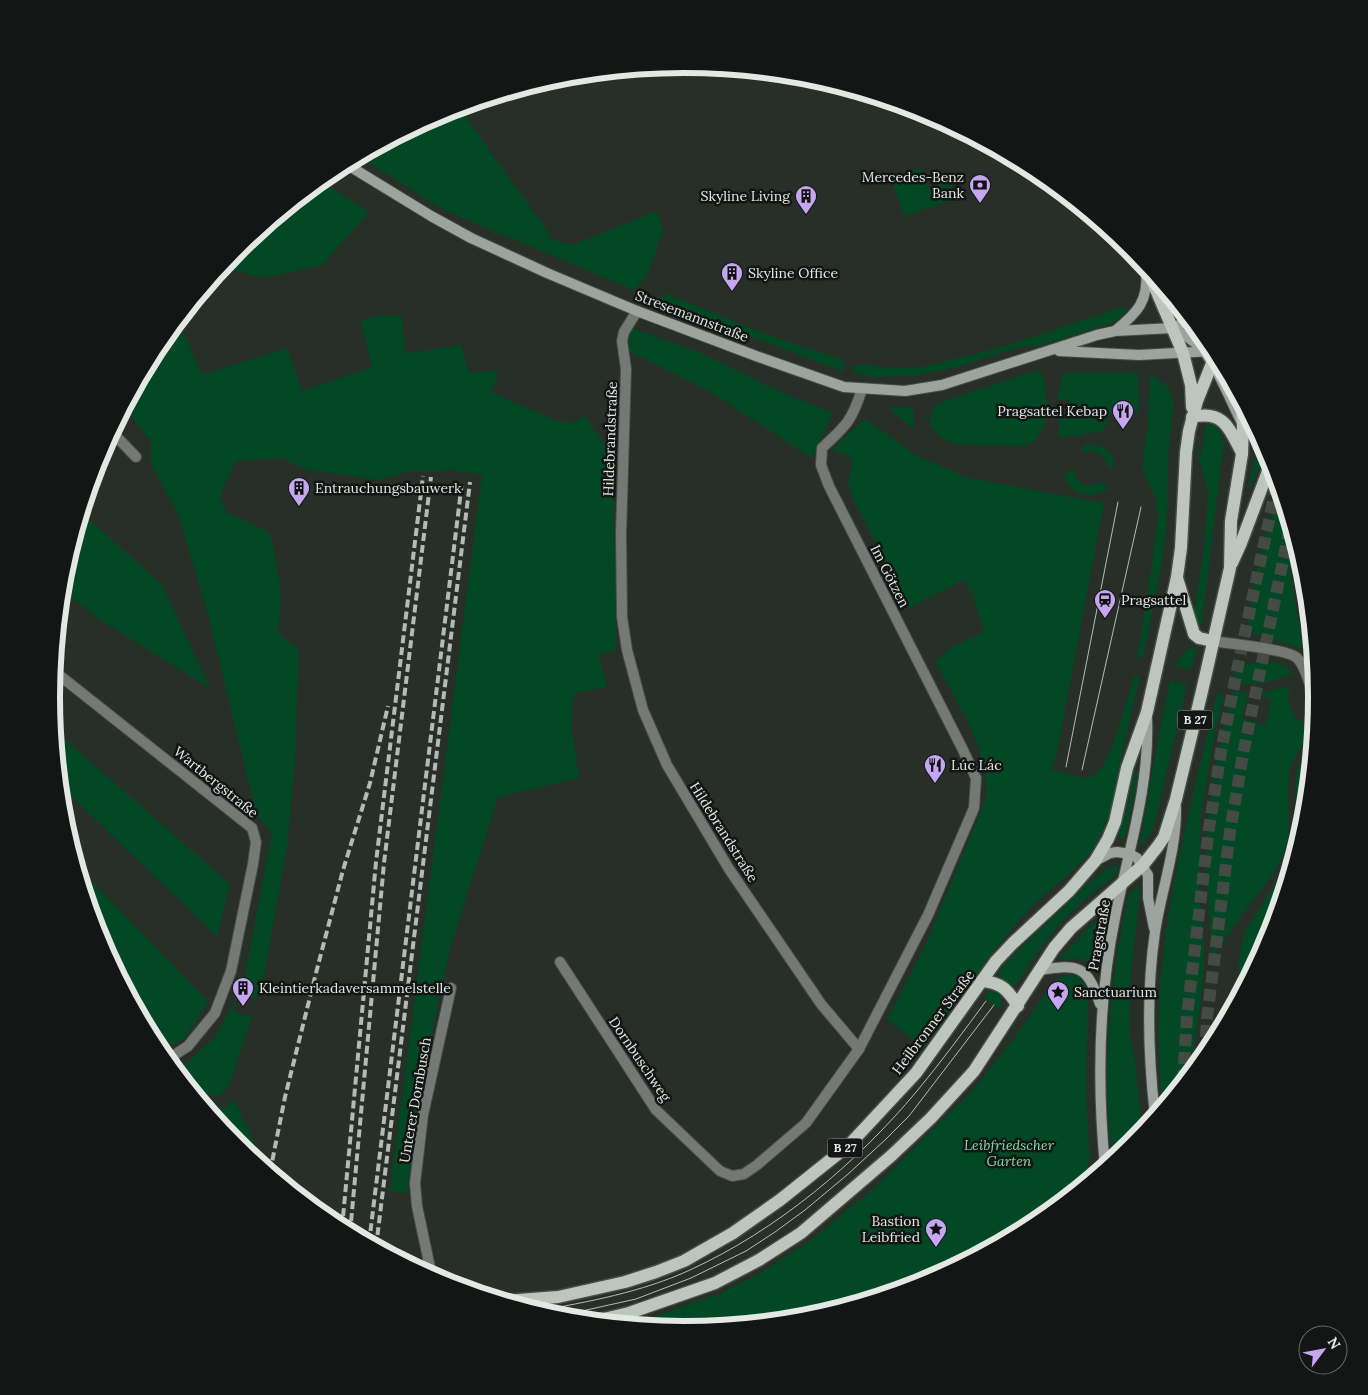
<svg xmlns="http://www.w3.org/2000/svg" width="1368" height="1395" font-family="Lora,serif">
	<rect width="100%" height="100%" fill="#282f29"/>
	<!-- green -->
	<g fill="#034824">
		<path d="M460 109 549 233V238L572 245 657 211 663 231 647 276 634 290 442 209 360 157 415 127Z"/>
		<path d="M921 168 928 189 951 182 956 199 904 216 891 178Z"/>
		<path d="M321 181 369 212 322 265 263 278 223 267 237 250Z"/>
		<path d="M664 293 768 335 841 359 845 366 843 372 665 303 662 299Z"/>
		<path d="M1123 307 1127 309V313L1112 323 1039 346H1023L957 367 913 376 871 377 853 372 854 366 857 364 894 368 922 367 1002 347Z"/>
		<path d="M377 315 401 316 406 353 461 345 469 373 498 370 492 392 554 420 573 423 584 415 613 456 616 651 599 654 607 687 574 693 571 724 579 778 498 797 450 949 422 1079 407 1193 390 1191 482 475 448 469 443 471H411L378 480 304 469 282 458 236 461 225 483 220 498 227 513 267 531 272 540 281 591 278 633 299 650 295 761 287 848 261 992 256 998 238 996 233 1012 252 1017 229 1085 219 1096 194 1093 179 1070 215 1037 243 986 272 832 257 816 206 607 178 514 151 464V442L125 408 158 346 178 321 202 375 287 348 302 391 372 367 361 321Z"/>
		<path d="M632 328 701 353 779 391 833 413 812 458 712 393 627 350 624 341Z"/>
		<path d="M1037 370 1044 377 1047 406 1045 425 1035 441 1022 446 956 444 941 438 930 426 931 413 936 404Z"/>
		<path d="M1063 373H1138L1139 413 1123 410 1110 414 1103 431 1059 438V417H1069L1068 400 1057 399Z"/>
		<path d="M1150 374 1166 384 1174 402 1168 456 1167 522 1161 569 1143 658 1137 657 1152 564 1158 517 1155 497 1142 468 1148 421Z"/>
		<path d="M913 407 914 430 889 408 912 407Z"/>
		<path d="M865 419 917 456 969 478 1104 503 1056 758 1051 769C1062 772 1080 781 1092 776 1111 768 1128 695 1134 675L1140 676 1108 817C1104 827 1100 838 1093 848 1083 864 1067 875 1052 888 1039 899 1026 912 1015 925 981 964 955 1008 923 1048L887 1019 924 948 984 804C985 797 987 790 986 784 984 740 955 700 935 662L951 647 984 632 973 596 964 580 908 608 853 498 848 483 852 463 851 459 848 456 833 450 840 441Z"/>
		<path d="M1208 423C1218 425 1223 434 1224 443L1202 623 1199 627 1195 618V608L1204 546 1208 492 1195 443 1201 455 1206 425Z"/>
		<path d="M1258 435 1267 452 1251 487 1249 485 1256 452Z"/>
		<path d="M1088 444C1104 445 1107 448 1115 461L1113 466 1108 469C1107 456 1094 445 1082 454L1083 446Z"/>
		<path d="M1074 469C1075 484 1089 489 1101 482L1109 489C1092 499 1070 497 1064 475Z"/>
		<path d="M1280 494 1290 527V572L1303 649 1246 631C1255 586 1261 537 1280 494Z"/>
		<path d="M82 513 162 585 210 688 103 622 62 590 63 574Z"/>
		<path d="M1191 647 1194 648 1196 651 1191 670 1175 666 1183 653Z"/>
		<path d="M1268 662C1280 663 1286 663 1293 674 1275 680 1251 689 1233 681L1236 665Z"/>
		<path d="M1170 681 1187 684 1156 818 1152 832 1142 845 1140 843 1157 744Z"/>
		<path d="M1283 687 1288 689 1291 696 1287 698 1297 721 1301 720 1311 740C1273 766 1296 806 1287 842 1281 868 1263 887 1248 907 1236 922 1226 939 1215 954L1213 955 1211 951C1211 921 1206 890 1206 860 1206 803 1218 746 1233 691L1248 693 1242 718 1266 725 1271 699 1258 695 1259 693 1266 692Z"/>
		<path d="M1217 693 1222 695 1224 698 1216 727 1201 814 1199 888 1204 945V969L1200 1009 1189 1075 1163 1106C1160 1075 1157 1043 1159 1011 1163 903 1193 798 1217 693Z"/>
		<path d="M54 730 230 884 217 937 60 785Z"/>
		<path d="M1312 750 1305 821 1268 940 1241 992 1238 987 1239 959 1244 933 1286 866 1296 835V775L1303 756Z"/>
		<path d="M1137 770 1138 776 1125 838H1119L1118 835 1126 813 1135 771Z"/>
		<path d="M1116 865 1119 866 1116 875 1090 895 1061 922 1036 954 1017 984 1013 986 1002 978 999 974 1000 971C1018 948 1039 931 1060 911 1078 895 1093 874 1116 865Z"/>
		<path d="M77 866 208 1002 184 1039 162 1049 147 1018 116 971 99 939Z"/>
		<path d="M1139 886 1140 894 1131 971 1129 1031 1135 1060 1142 1132 1131 1145 1112 1161C1102 1073 1109 983 1128 897L1130 892Z"/>
		<path d="M1108 911 1098 971C1095 969 1092 965 1089 963 1079 956 1070 959 1060 960V958L1104 912Z"/>
		<path d="M1068 974 1079 977 1087 989 1088 999 1086 1097 1090 1157 1086 1172 1087 1181 1035 1224 926 1282 807 1318 684 1330 629 1325 719 1294 764 1271 811 1240 874 1188 972 1091 1016 1036 1054 980Z"/>
		<path d="M991 991H996L1001 997 1002 1005 998 1010 997 1007 984 998 983 999 987 993Z"/>
		<path d="M234 1100 266 1166 265 1169 236 1145 206 1108 226 1107Z"/>
	</g>
	<g fill="none" stroke-linecap="round" stroke-linejoin="round">
		<!-- primary-tunnel -->
		<g stroke="#444b45" stroke-width="12" stroke-dasharray="12 6" stroke-linecap="butt">
			<path d="M1205 1055 1207 1018 1230 832 1243 754 1290 527"/>
			<path d="M1183 1082 1187 1016 1209 828 1221 752 1236 675 1277 483"/>
		</g>
		<!-- minor casing -->
		<g stroke="#464d47" stroke-width="12">
			<g id="minor">
				<path d="M637 311 624 332 622 341 626 369 621 534 622 617 627 650 643 710 667 765 729 869 821 1004 859 1049"/>
				<path d="M112 432 136 457"/>
				<path d="M1213 641C1230 644 1288 649 1297 658 1306 666 1312 692 1316 704"/>
				<path d="M54 671 252 828 256 842 253 864 231 971 215 1013 188 1046 167 1060"/>
				<path d="M560 962 656 1110 720 1171 732 1176 744 1174 757 1165 806 1123 859 1049 928 915 974 808 976 778 963 750 829 486 821 465 822 448C846 426 852 421 862 389"/>
				<path d="M432 1277 417 1206 415 1183 423 1115 451 988"/>
			</g>
		</g>
		<!-- secondary casing -->
		<g stroke="#464d47" stroke-width="12">
			<g id="secondary">
				<path d="M346 164 431 216 471 238 547 273 637 311 756 356 844 387 905 391 942 385 1097 335 1115 331 1173 328 1189 320"/>
				<path d="M1173 328C1184 335 1195 341 1204 351 1220 372 1230 400 1242 423"/>
				<path d="M1115 331C1137 313 1149 301 1146 271"/>
				<path d="M1059 351 1139 355 1213 351"/>
				<path d="M1095 861 1110 853 1117 852 1130 854 1137 858 1148 875V898L1154 928"/>
				<path d="M1040 970C1079 964 1087 965 1100 1004"/>
				<path d="M1155 1116C1148 1054 1146 993 1155 932 1161 891 1177 849 1176 807"/>
				<path d="M1105 1167C1097 1083 1098 1001 1115 918 1128 851 1150 787 1147 717"/>
			</g>
		</g>
		<!-- primary casing -->
		<g stroke="#464d47" stroke-width="15">
			<g id="primary">
				<path d="M1147 269 1183 353 1191 385 1192 407"/>
				<path d="M1192 417C1224 410 1229 428 1242 453"/>
				<path d="M1232 563 1241 543 1271 463"/>
				<path d="M1177 578 1194 634 1199 638 1213 641"/>
				<path d="M982 981C1002 983 1007 989 1018 1006"/>
				<path d="M505 1301 558 1297 625 1282 656 1272 684 1261 733 1233 780 1200 849 1145 916 1073 996 961 1013 943 1069 891 1095 861 1108 839 1115 822 1127 768 1147 712 1177 577 1181 548 1186 452 1189 431 1197 401 1215 356"/>
				<path d="M595 1321 629 1313 715 1283 759 1260 801 1233 891 1156 931 1118 974 1071 1054 948 1071 928 1143 865 1158 846 1164 837 1176 799 1202 691 1230 568 1231 521 1242 454 1243 426 1242 405"/>
			</g>
		</g>
		<!-- minor -->
		<use href="#minor" stroke="#757976" stroke-width="10"/>
		<!-- secondary -->
		<use href="#secondary" stroke="#9da49f" stroke-width="10"/>
		<!-- primary -->
		<use href="#primary" stroke="#bdc5bf" stroke-width="12"/>
		<!-- tram -->
		<g stroke="#b5bab6" stroke-width="1">
			<path d="M1066 767 1118 502"/>
			<path d="M1082 770 1141 507"/>
			<path d="M537 1311C588 1302 642 1292 690 1270 777 1230 856 1164 917 1091 941 1062 964 1031 986 1001"/>
			<path d="M555 1317 636 1299 691 1278 746 1251 775 1232 805 1210 847 1175 886 1139 909 1116 994 1005"/>
		</g>
		<!-- rail -->
		<g stroke="#b5bab6" stroke-width="4" stroke-dasharray="8 4" stroke-linecap="butt">
			<path d="M270 1172 285 1097 316 973 343 870 370 783 388 706"/>
			<path d="M342 1228 376 862 423 476"/>
			<path d="M350 1233 384 863 431 477"/>
			<path d="M369 1243 462 482"/>
			<path d="M376 1247 470 482"/>
		</g>
	</g>
	<!-- icons -->
	<defs>
		<g id="bank-pin" transform="scale(1.125)"><path d="M0 17L-7.5 6A9.5 9.5 0 1 1 7.5 6Z" fill="#c5a6f0" stroke="#131614"/><path d="M-6-4H6V4H-6ZM0-2.3a2.3 2.3 0 1 0 0 4.6a2.3 2.3 0 1 0 0-4.6Z" fill="#111"/></g>
		<g id="building-pin" transform="scale(1.125)"><path d="M0 17L-7.5 6A9.5 9.5 0 1 1 7.5 6Z" fill="#c5a6f0" stroke="#131614"/><path d="M-4-6H4V6H1V3H-1V6H-4ZM-2.5-4.3h1.7v1.8h-1.7ZM.8-4.3h1.7v1.8H.8ZM-2.5-1h1.7V.8h-1.7ZM.8-1h1.7V.8H.8Z" fill="#111"/></g>
		<g id="restaurant-pin" transform="scale(1.125)"><path d="M0 17L-7.5 6A9.5 9.5 0 1 1 7.5 6Z" fill="#c5a6f0" stroke="#131614"/><path d="M-5-6h1v4h1v-4h1v4h1v-4h1v5L-1.5 .5V6h-2V.5L-5-1ZM5-6V6H3V1.5H1.5Q1.5-4 5-6Z" fill="#111"/></g>
		<g id="station-pin" transform="scale(1.125)"><path d="M0 17L-7.5 6A9.5 9.5 0 1 1 7.5 6Z" fill="#c5a6f0" stroke="#131614"/><path d="M-3-6H3Q5-6 5-4V2Q5 4 3 4L4.5 6H3L1.5 4h-3L-3 6H-4.5L-3 4Q-5 4-5 2V-4Q-5-6-3-6ZM-3.5-4v3h7v-3ZM-3.5 1v1.5H-2V1ZM2 1v1.5H3.5V1Z" fill="#111"/></g>
		<g id="sight-pin" transform="scale(1.125)"><path d="M0 17L-7.5 6A9.5 9.5 0 1 1 7.5 6Z" fill="#c5a6f0" stroke="#131614"/><path d="M0-6L1.8-2.2L6-1.7L2.9 1.2L3.7 5.4L0 3.3L-3.7 5.4L-2.9 1.2L-6-1.7L-1.8-2.2Z" fill="#111"/></g>
	</defs>
	<g fill-rule="evenodd">
		<use href="#bank-pin" x="980" y="185"/>
		<use href="#building-pin" x="806" y="196"/>
		<use href="#building-pin" x="732" y="273"/>
		<use href="#restaurant-pin" x="1123" y="411"/>
		<use href="#building-pin" x="299" y="488"/>
		<use href="#station-pin" x="1105" y="600"/>
		<use href="#restaurant-pin" x="935" y="765"/>
		<use href="#building-pin" x="243" y="988"/>
		<use href="#sight-pin" x="1058" y="992"/>
		<use href="#sight-pin" x="936" y="1229"/>
	</g>
	<g text-anchor="middle" stroke-width="5" stroke-linejoin="round" paint-order="stroke">
		<!-- shield labels -->
		<g fill="#131614" stroke="#a5a9a6" stroke-width="1">
			<rect x="1177.5" y="710.5" width="35" height="19" rx="4"/>
			<rect x="827.5" y="1138.5" width="35" height="19" rx="4"/>
		</g>
		<g font-size="12" font-weight="bold" fill="#e4e8e5">
			<text x="1195" y="724">B 27</text>
			<text x="845" y="1152">B 27</text>
		</g>
		<!-- poi labels -->
		<g font-size="14" fill="#e4e8e5" stroke="#131614" text-anchor="start">
			<text x="964" y="182" text-anchor="end">Mercedes-Benz<tspan x="964" dy="16">Bank</tspan></text>
			<text x="790" y="201" text-anchor="end">Skyline Living</text>
			<text x="748" y="278">Skyline Office</text>
			<text x="1107" y="416" text-anchor="end">Pragsattel Kebap</text>
			<text x="315" y="493">Entrauchungsbauwerk</text>
			<text x="1121" y="605">Pragsattel</text>
			<text x="951" y="770">Lúc Lác</text>
			<text x="259" y="993">Kleintierkadaversammelstelle</text>
			<text x="1074" y="997">Sanctuarium</text>
			<text x="920" y="1226" text-anchor="end">Bastion<tspan x="920" dy="16">Leibfried</tspan></text>
		</g>
		<!-- street labels -->
		<g font-size="14" fill="#e4e8e5" stroke="#131614">
			<text transform="translate(692 316) rotate(21)" y="5">Stresemannstraße</text>
			<text transform="translate(610 439) rotate(-88)" y="5">Hildebrandstraße</text>
			<text transform="translate(890 576) rotate(63)" y="5">Im Götzen</text>
			<text transform="translate(216 782) rotate(39)" y="5">Wartbergstraße</text>
			<text transform="translate(724 832) rotate(58)" y="5">Hildebrandstraße</text>
			<text transform="translate(1099 935) rotate(-80)" y="5">Pragstraße</text>
			<text transform="translate(933 1022) rotate(-53)" y="5">Heilbronner Straße</text>
			<text transform="translate(640 1059) rotate(56)" y="5">Dornbuschweg</text>
			<text transform="translate(415 1100) rotate(-80)" y="5">Unterer Dornbusch</text>
		</g>
		<!-- park labels -->
		<g font-size="14" font-style="italic" fill="#83db9f" stroke="#131614">
			<text x="1009" y="1150">Leibfriedscher<tspan x="1009" dy="16">Garten</tspan></text>
		</g>
	</g>
	<!-- crop -->
	<path d="M0 0H1368V1395H0ZM60 697a624 624 0 1 1 1248 0a624 624 0 1 1-1248 0Z" fill="#131614" fill-rule="evenodd"/>
	<path fill="none" stroke="#e4e8e5" stroke-width="6" d="M60 697a624 624 0 1 1 1248 0a624 624 0 1 1-1248 0Z"/>
	<!-- north arrow -->
	<g transform="translate(1323 1350) rotate(58)"><circle r="24" fill="#131614" stroke="#676a68"/>
	<path d="M0-4L9 19L0 12L-9 19Z" fill="#c5a6f0"/>
	<text y="-8" font-size="14" font-weight="bold" text-anchor="middle" fill="#e4e8e5">N</text>
	</g>
</svg>
